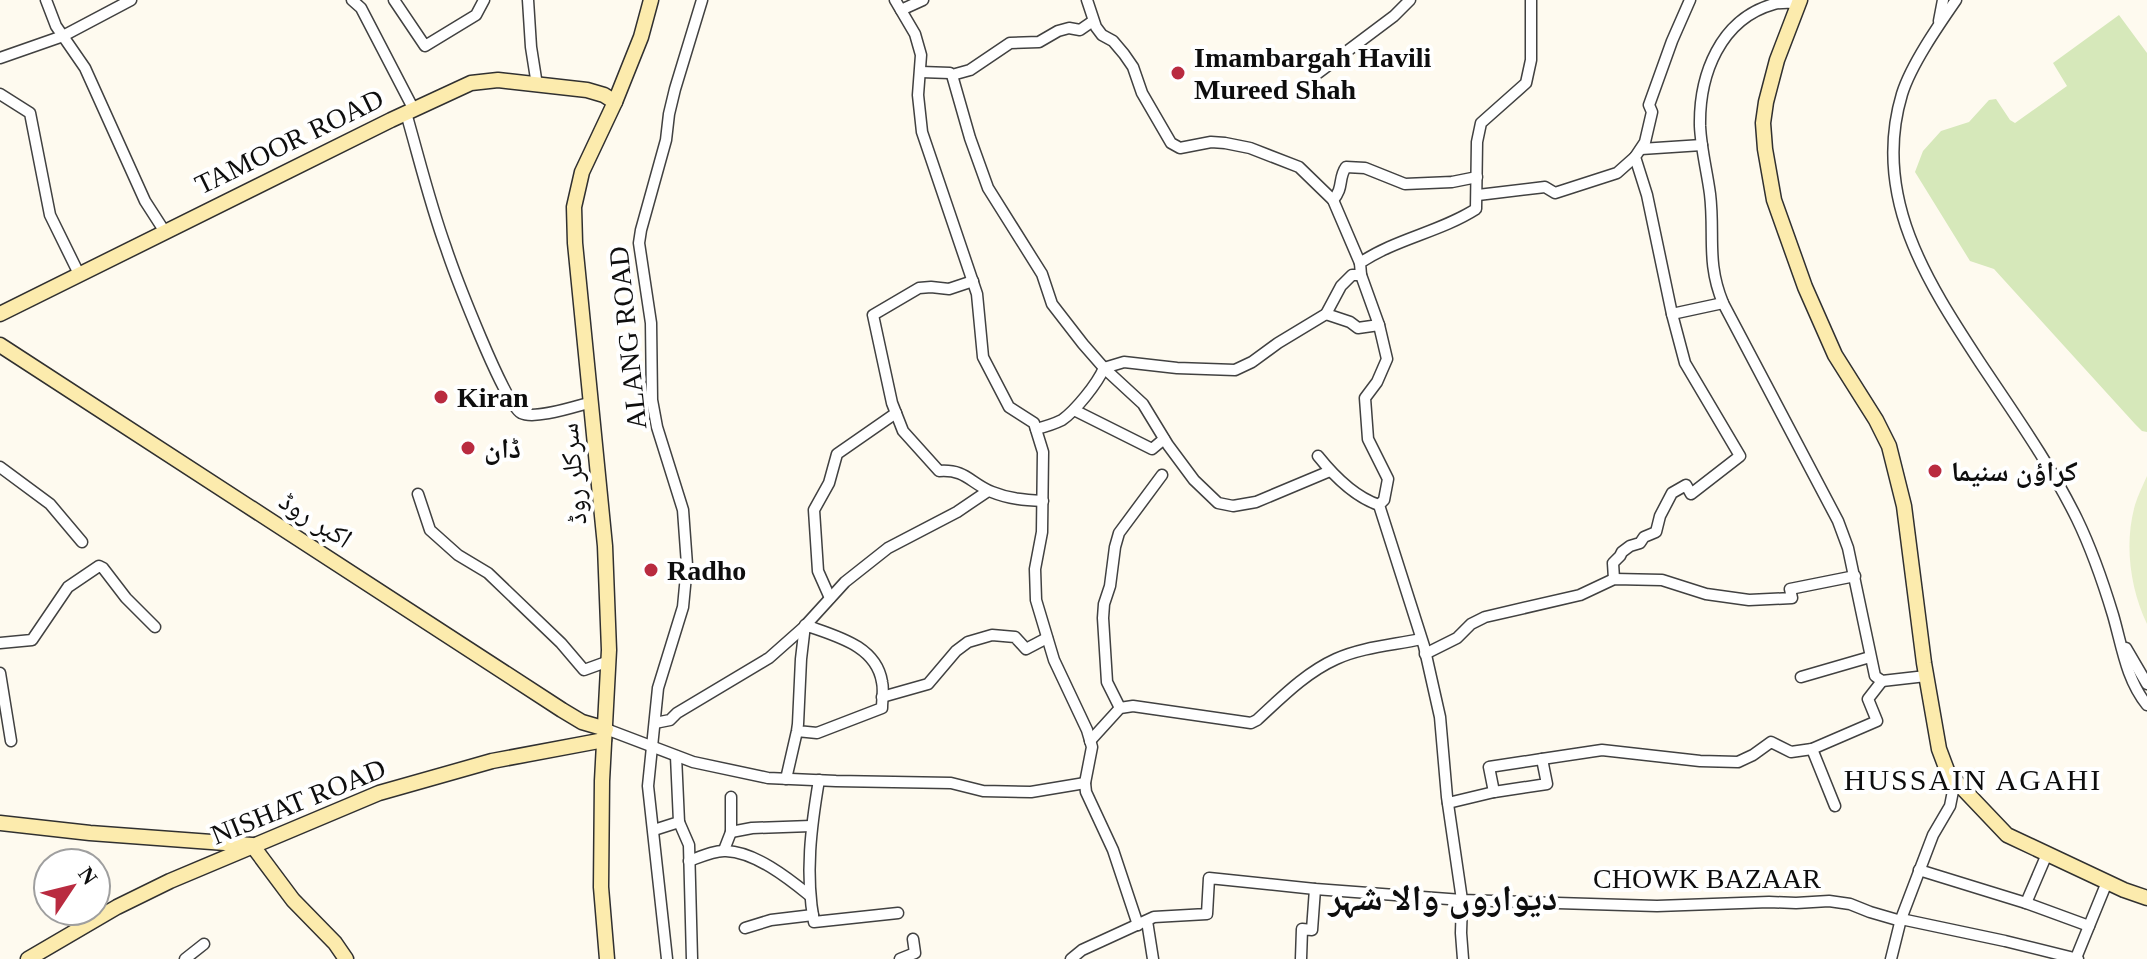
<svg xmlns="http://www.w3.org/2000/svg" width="2147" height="959" font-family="'Times New Roman','Noto Naskh Arabic',serif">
	<rect width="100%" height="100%" fill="#fefaef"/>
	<!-- green -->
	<path fill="#d6e8ba" d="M2119 15 2147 53V432L2142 431 2135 424 1994 269 1970 261 1915 172 1923 151 1941 131 1969 122 1989 100 1996 99 2010 120 2015 123 2067 86 2053 63Z"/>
	<!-- pitch -->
	<path fill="#e7efcb" d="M2147 476V624C2130 588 2124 544 2135 505 2138 495 2143 485 2147 476Z"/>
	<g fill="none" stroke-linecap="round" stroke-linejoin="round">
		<!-- street casing -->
		<g stroke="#414141" stroke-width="13">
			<g id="street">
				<path d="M46 0 56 26 85 68 145 201 165 232"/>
				<path d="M352 0 361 8 414 110"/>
				<path d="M394 0 425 46 476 15 484 0"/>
				<path d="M528 0 531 47 537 85"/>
				<path d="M895 0 915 34 921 55 918 95 922 132 977 294 983 357 1009 407 1034 423 1043 452 1042 532 1035 569 1036 600 1054 660 1087 730 1092 747 1085 783 1086 792 1113 850 1138 925"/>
				<path d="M1087 0 1096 27 1102 35 1113 41 1124 54 1133 67 1142 93 1171 143 1180 148 1211 142 1225 143 1250 148 1299 167 1333 200 1360 263"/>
				<path d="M1956 0C1938 26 1911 65 1902 94 1871 197 1928 283 1981 364 2015 415 2050 464 2077 519 2092 550 2103 582 2113 615 2122 646 2126 679 2147 705"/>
				<path d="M1799 3C1791 3 1781 2 1774 4 1720 19 1699 75 1700 126 1701 149 1707 171 1710 194 1715 235 1706 262 1723 303L1838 521 1848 548 1875 676 1882 681 1926 676"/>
				<path d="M901 10 923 0"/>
				<path d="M1939 21 1943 0"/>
				<path d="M0 58 63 36 131 0"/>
				<path d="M921 72 950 73 952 75 970 70 1010 43 1039 42 1058 31 1069 28 1080 30 1093 21"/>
				<path d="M1318 73 1394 16 1410 0"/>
				<path d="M952 75 970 138 988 188 1042 274 1052 304 1083 344 1104 368 1143 404 1168 445 1194 480 1218 503 1233 506 1256 502 1330 471"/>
				<path d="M0 94 30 113 50 215 79 274"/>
				<path d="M406 113C419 158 430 204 446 248 454 272 505 406 521 413 535 420 576 406 592 402"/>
				<path d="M1641 149 1702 145"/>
				<path d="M1478 195 1545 187 1555 193 1617 173 1635 157"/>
				<path d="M1333 200C1344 188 1338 178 1346 167L1365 168 1405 184 1452 182 1477 177"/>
				<path d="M973 281 949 289 931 287 919 288 873 315 892 403 903 431 939 471C966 469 970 483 992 492 1009 499 1025 500 1043 501"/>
				<path d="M1326 314 1350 322 1358 328 1379 325"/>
				<path d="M1672 314 1723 303"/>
				<path d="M1074 410 1152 449 1164 439"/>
				<path d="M1036 429C1044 427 1054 424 1062 420 1076 410 1097 384 1104 368L1124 362 1177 368 1235 370 1252 362 1278 343 1326 314 1341 286 1352 275H1361"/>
				<path d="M1318 456C1334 476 1355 497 1379 505"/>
				<path d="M0 467 50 504 82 542"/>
				<path d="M418 494 430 530 458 555 488 573 561 643 584 670 609 661"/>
				<path d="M1614 579 1613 563 1620 556 1622 552 1630 546 1640 543 1644 537 1656 532 1660 516 1672 493 1686 485 1691 494 1740 456 1685 363 1672 314 1647 195 1635 157 1645 142 1652 112 1649 105 1672 41 1690 0"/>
				<path d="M830 598 818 571 814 510 829 483 837 454 896 413"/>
				<path d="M0 643 32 640 68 587 99 566 103 568 126 598 155 627"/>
				<path d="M2126 648 2147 684"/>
				<path d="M1425 654 1457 638 1471 624 1485 617 1580 595 1614 579 1662 580 1706 594 1749 600 1792 598 1790 589 1855 576"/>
				<path d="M0 673 11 741"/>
				<path d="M1801 677 1870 657"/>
				<path d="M882 697 928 684 956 651 968 642 992 635 1015 637 1026 649 1047 638"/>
				<path d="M1120 708 1107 682 1103 618 1104 604 1110 586 1115 547 1119 533 1162 475"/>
				<path d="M655 723 670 720 677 713 769 658 804 627 845 582 888 548 957 512 988 491"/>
				<path d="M606 729 693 762 768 778 836 781 951 783 983 791 1031 792 1085 783"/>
				<path d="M1090 741 1120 708 1133 706 1251 723 1257 720C1281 698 1305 673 1336 659 1362 647 1394 645 1421 639"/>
				<path d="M1812 749 1835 806"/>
				<path d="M786 779 797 731 798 724 801 659 805 625C835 636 876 645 882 682 884 690 882 700 882 708L817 733 797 731"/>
				<path d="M819 780C811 827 805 874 814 922L898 913"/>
				<path d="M1494 792 1489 767 1542 759"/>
				<path d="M1448 803 1494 792 1547 784 1542 759 1602 750 1700 761 1738 762 1753 755 1771 742 1791 752 1812 749 1877 721 1868 699 1882 681"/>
				<path d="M679 822 689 845 692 959"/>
				<path d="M654 830 679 822 676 756"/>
				<path d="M731 832 752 828 811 826"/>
				<path d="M724 850 731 832V797"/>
				<path d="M689 861C700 857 715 850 726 851 755 852 788 878 809 895"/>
				<path d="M1919 870 2026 903 2089 926"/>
				<path d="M2026 903 2047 854"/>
				<path d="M1901 919 2005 941 2078 959"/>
				<path d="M1147 921 1153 959"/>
				<path d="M745 928 771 920 813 915"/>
				<path d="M2076 958 2107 882"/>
				<path d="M185 959 204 944"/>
				<path d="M667 959 648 786 658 688 683 607 687 565 683 510 657 427 652 400 651 323 639 243 641 230 666 140 669 114 675 89 702 0"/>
				<path d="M900 959 915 953 913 939"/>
				<path d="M1071 959 1082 950 1154 917 1207 914 1209 878 1315 889 1462 900 1657 906 1769 902 1796 903 1829 901 1850 904 1870 912 1901 921"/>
				<path d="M1301 959 1302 929 1312 930 1315 889"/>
				<path d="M1463 959 1461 933 1462 900 1447 797 1440 717 1424 646 1379 505 1384 500 1388 479 1368 439 1365 398 1377 382 1387 359 1379 325 1361 275 1360 263C1395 239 1440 232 1476 209L1477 142 1481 123 1526 83 1531 60V0"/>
				<path d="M1891 959 1901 919 1933 835 1950 806 1955 781"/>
			</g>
		</g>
		<!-- secondary casing -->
		<g stroke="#303030" stroke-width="17">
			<g id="secondary">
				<path d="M1800 0 1777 60 1766 102 1763 123 1765 149 1774 200 1805 287 1835 355 1876 420 1889 446 1904 506 1924 663 1939 749 1948 773 2007 835 2124 890 2147 898"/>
				<path d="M0 314 391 120 471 83 498 80 587 90 604 95 615 102"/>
				<path d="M0 345 562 710 582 722 606 729"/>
				<path d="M0 823 90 833 252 845 293 900 335 943 346 959"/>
				<path d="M28 959 117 907 170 881 379 793 492 761 604 740"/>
				<path d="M607 959 601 887 602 781 609 650 605 546 575 243 574 207 582 172 615 102 641 37 651 0"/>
			</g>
		</g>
		<!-- street -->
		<use href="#street" stroke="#fff" stroke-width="10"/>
		<!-- secondary -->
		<use href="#secondary" stroke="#fcebad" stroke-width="14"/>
	</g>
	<!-- markers -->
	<g fill="#b92b40" stroke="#fff" stroke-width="3">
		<circle cx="1178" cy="73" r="8"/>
		<circle cx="441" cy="397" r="8"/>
		<circle cx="468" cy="448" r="8"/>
		<circle cx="1935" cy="471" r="8"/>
		<circle cx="651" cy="570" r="8"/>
	</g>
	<g text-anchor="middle" stroke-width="8" stroke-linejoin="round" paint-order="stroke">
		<!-- poi labels -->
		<g font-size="28" font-weight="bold" fill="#0e0e0e" stroke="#fff" text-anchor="start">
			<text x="1194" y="67">Imambargah Havili<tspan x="1194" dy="32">Mureed Shah</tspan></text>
			<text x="457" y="407">Kiran</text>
			<text x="484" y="458">ڈان</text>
			<text x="1951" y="481">کراؤن سنیما</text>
			<text x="667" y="580">Radho</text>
		</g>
		<!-- street labels -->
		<g font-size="28" fill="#0e0e0e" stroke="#fff">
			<text transform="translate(289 141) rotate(-26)" y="10">TAMOOR ROAD</text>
			<text transform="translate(627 338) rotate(-96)" y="10">ALANG ROAD</text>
			<text transform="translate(572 474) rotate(-95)" y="10">سرکلر روڈ</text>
			<text transform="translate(316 519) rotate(33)" y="10">اکبر روڈ</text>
			<text transform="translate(298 801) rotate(-22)" y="10">NISHAT ROAD</text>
			<text x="1707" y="888">CHOWK BAZAAR</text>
		</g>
		<!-- neighbourhood labels -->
		<g font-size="30" letter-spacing="2" fill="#0e0e0e" stroke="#fff">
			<text x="1973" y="790">HUSSAIN AGAHI</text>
		</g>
		<!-- district labels -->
		<g font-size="36" font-weight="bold" fill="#0e0e0e" stroke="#fff">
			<text x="1443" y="910">دیواروں والا شہر</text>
		</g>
	</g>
	<!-- north arrow -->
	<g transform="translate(72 887) rotate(55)"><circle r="38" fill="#ffffff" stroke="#9f9f9f" stroke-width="2"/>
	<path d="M0-6L14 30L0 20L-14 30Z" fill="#b92b40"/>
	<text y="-12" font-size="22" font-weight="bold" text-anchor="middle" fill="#0e0e0e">N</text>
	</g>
</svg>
